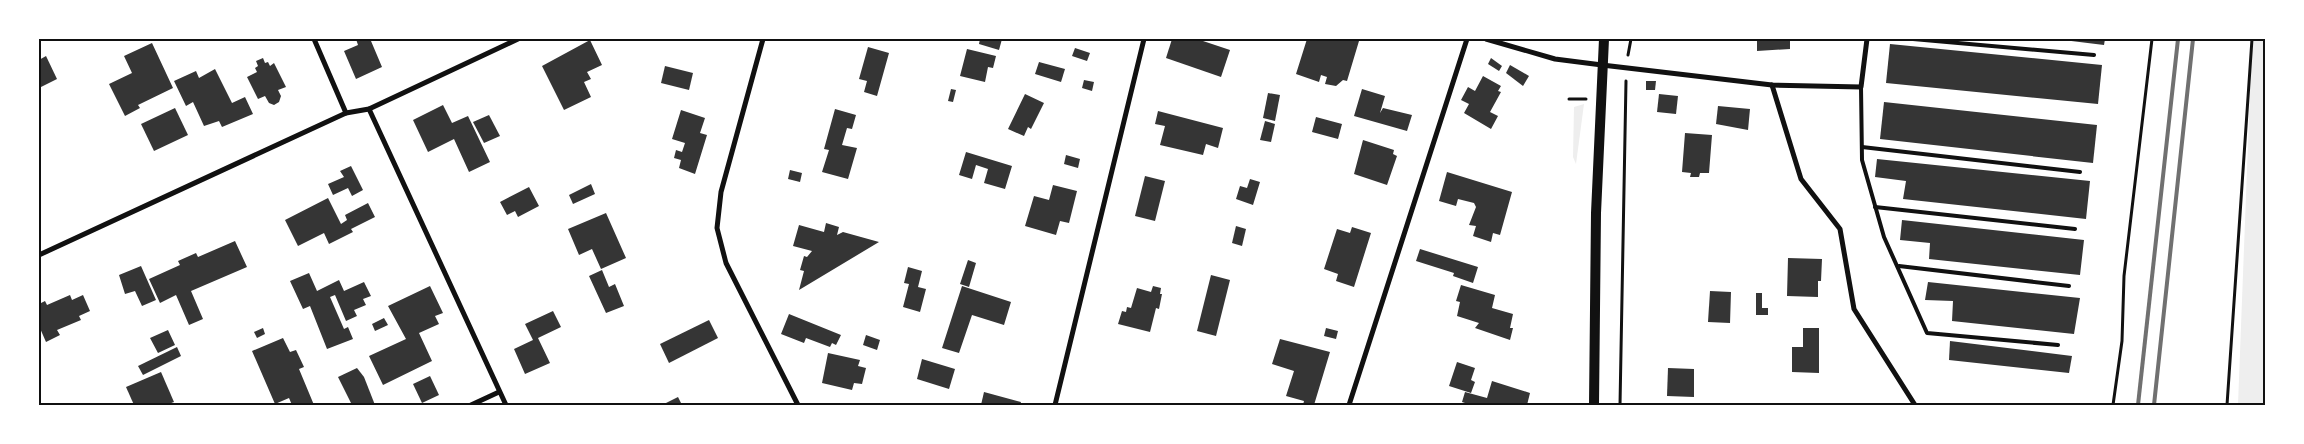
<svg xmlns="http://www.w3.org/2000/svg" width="2304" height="444" font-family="'PT Sans',sans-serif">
	<rect width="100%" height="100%" fill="#fff"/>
	<!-- green -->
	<g fill="#eee">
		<path d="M2252 39H2265V405H2238Z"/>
		<path d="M1584 104 1576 164 1573 157 1574 107Z"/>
	</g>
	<!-- building -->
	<g fill="#353535">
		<path d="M356 39H375L371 41 382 67 356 79 344 51 358 45Z"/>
		<path d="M980 39H1002L999 50 979 44Z"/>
		<path d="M1172 39H1197L1230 50 1221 77 1166 58Z"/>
		<path d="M1307 39H1351L1359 41 1347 81 1343 80 1336 86 1325 84 1327 77 1321 75 1319 82 1296 74Z"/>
		<path d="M1757 39H1790V49L1757 51Z"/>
		<path d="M2055 39H2105L2104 45Z"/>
		<path d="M590 40 602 65 587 72 591 79 584 82 591 97 564 110 542 66Z"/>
		<path d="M152 43 173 88 138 105 140 108 125 116 109 84 132 73 124 56Z"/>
		<path d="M1890 44 2102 65 2098 104 1886 83Z"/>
		<path d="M868 47 889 53 877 96 864 92 867 81 859 79Z"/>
		<path d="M1075 48 1090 53 1087 61 1072 56Z"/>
		<path d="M967 49 996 56 993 68 988 67 985 82 960 76Z"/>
		<path d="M46 56 57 79 39 88V60Z"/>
		<path d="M263 58 265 63 268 62 270 66 274 63 286 87 278 90 281 96 279 102 274 105 269 103 265 96 258 99 247 77 257 72 255 68 258 66 256 61Z"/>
		<path d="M1491 58 1502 66 1499 71 1488 64Z"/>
		<path d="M1039 62 1065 69 1061 82 1035 74Z"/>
		<path d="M1510 65 1529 76 1523 86 1506 73Z"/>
		<path d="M665 66 693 73 689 90 661 83Z"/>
		<path d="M215 69 232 103 245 97 253 114 222 127 219 121 204 126 193 102 186 106 174 81 196 71 199 78Z"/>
		<path d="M1483 76 1501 86 1498 91 1501 92 1490 112 1498 116 1491 129 1464 113 1469 104 1461 100 1468 87 1475 91Z"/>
		<path d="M1084 80 1094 82 1092 91 1082 88Z"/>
		<path d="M1646 81H1656L1655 90H1646Z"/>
		<path d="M951 89 956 90 953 102 948 101Z"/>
		<path d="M1362 89 1385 96 1380 113 1383 108 1412 115 1407 131 1354 116Z"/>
		<path d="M1268 93 1280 95 1275 121 1263 118Z"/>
		<path d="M1025 94 1044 103 1031 129 1028 127 1024 136 1008 129Z"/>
		<path d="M1659 94 1678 96 1676 114 1657 112Z"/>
		<path d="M1884 102 2097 125 2093 163 1880 139Z"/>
		<path d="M443 105 452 123 468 116 490 162 469 172 454 139 428 152 413 120Z"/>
		<path d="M1718 106 1750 109 1748 130 1716 124Z"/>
		<path d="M175 108 188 135 154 151 141 124Z"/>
		<path d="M835 109 856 115 852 129 847 128 842 145 857 148 848 179 822 172 829 150 824 149Z"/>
		<path d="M681 110 705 118 700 133 707 135 695 174 679 168 681 160 674 158 676 150 682 152 685 143 672 139Z"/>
		<path d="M1158 111 1223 128 1218 148 1206 144 1203 155 1160 145 1165 126 1155 124Z"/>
		<path d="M489 115 500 136 484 143 473 122Z"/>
		<path d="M1316 117 1342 124 1338 139 1312 132Z"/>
		<path d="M1265 121 1275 124 1271 142 1260 140Z"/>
		<path d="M1685 133 1712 135 1709 173H1700L1699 177H1690L1691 173 1682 172Z"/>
		<path d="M1363 140 1394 150 1393 154 1397 156 1387 185 1354 174Z"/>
		<path d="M966 152 1012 166 1005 189 984 183 988 169 976 165 972 179 959 175Z"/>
		<path d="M1066 155 1080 159 1078 168 1064 164Z"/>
		<path d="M1877 159 2090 181 2086 219 1903 199 1906 181 1875 177Z"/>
		<path d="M351 166 363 190 352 196 348 188 333 195 328 184 344 177 340 171Z"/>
		<path d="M790 170 802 173 800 182 788 179Z"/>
		<path d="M1447 172 1512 192 1500 235 1493 233 1491 242 1473 236 1476 226 1469 225 1476 207 1474 203 1458 199 1456 206 1439 201Z"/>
		<path d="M1145 176 1165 181 1155 221 1135 216Z"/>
		<path d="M1250 179 1260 182 1253 205 1236 199 1240 186 1247 188Z"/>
		<path d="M591 184 595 194 573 204 569 195Z"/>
		<path d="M1053 185 1077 191 1069 223 1060 221 1056 235 1025 226 1034 196 1049 200Z"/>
		<path d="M529 187 539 206 518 217 515 211 507 215 500 202Z"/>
		<path d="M328 198 341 224 347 220 345 215 368 203 375 217 351 229 353 232 329 244 324 233 298 246 285 220Z"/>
		<path d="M606 213 626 258 601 269 592 249 579 255 568 229Z"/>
		<path d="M1902 220 2084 240 2080 275 1929 259 1930 243 1900 240Z"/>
		<path d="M826 223 839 227 837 235 843 232 879 242 799 290 804 271 800 270 804 256 807 257 812 251 793 246 799 225 824 232Z"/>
		<path d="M1236 226 1246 229 1242 246 1232 243Z"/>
		<path d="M1352 227 1371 233 1354 287 1336 281 1338 274 1324 269 1337 229 1350 233Z"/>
		<path d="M235 241 247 267 191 291 203 319 189 325 176 295 160 303 149 279 180 265 178 261 196 253 198 257Z"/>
		<path d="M1420 249 1478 267 1473 283 1453 276 1454 273 1416 261Z"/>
		<path d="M1788 258 1822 259 1821 281H1818V297L1787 296Z"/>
		<path d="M968 260 976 263 969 287 960 284Z"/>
		<path d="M141 266 156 300 142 306 135 291 125 294 119 275Z"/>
		<path d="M908 267 922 271 918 287 926 289 920 312 903 307 909 284 904 283Z"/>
		<path d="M602 270 609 287 615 284 624 306 606 313 589 276Z"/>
		<path d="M309 273 317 291 339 280 344 291 364 282 371 296 363 299 366 305 354 310 357 316 346 321 335 295 330 297 344 329 348 327 353 339 327 349 310 306 303 309 290 281Z"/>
		<path d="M1211 275 1230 280 1216 336 1197 331Z"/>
		<path d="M1928 282 2080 298 2074 334 1952 321 1953 301 1925 300Z"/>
		<path d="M1461 285 1495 295 1492 308 1513 314 1510 328H1513L1510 340 1475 328 1479 323 1457 316 1460 302 1456 301Z"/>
		<path d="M430 286 443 313 435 316 439 324 419 333 432 361 383 385 369 356 406 339 388 306Z"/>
		<path d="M962 286 1011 302 1004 325 972 315 959 353 942 348Z"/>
		<path d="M1153 286 1161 288 1160 294H1162L1159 309 1156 308 1150 332 1118 324 1122 311 1126 312 1127 307 1131 308 1137 288 1151 292Z"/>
		<path d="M1710 291 1731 292 1730 323 1708 322Z"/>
		<path d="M1756 293H1762V308H1768V315H1756Z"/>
		<path d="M70 295 72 300 83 295 90 311 79 316 81 320 57 330 60 335 46 342 39 326V304L45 301 47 305Z"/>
		<path d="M553 311 561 327 538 338 550 363 525 374 514 349 533 340 525 324Z"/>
		<path d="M789 314 841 335 836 345 832 343 830 347 806 338 804 343 781 334Z"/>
		<path d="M384 318 388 325 375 331 372 324Z"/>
		<path d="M709 320 718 338 669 363 660 344Z"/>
		<path d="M263 328 265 334 257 338 254 332Z"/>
		<path d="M1326 328 1338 331 1336 339 1324 336Z"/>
		<path d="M1803 328H1819V373L1792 372V347H1803Z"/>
		<path d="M168 330 175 345 158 353 150 338Z"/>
		<path d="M866 335 880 340 877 350 863 345Z"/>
		<path d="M283 338 290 352 296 350 304 367 299 369 314 405H292L289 398 275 404 252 351Z"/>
		<path d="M1280 339 1330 352 1314 405H1303L1304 401 1286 396 1294 371 1272 364Z"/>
		<path d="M1950 341 2072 356 2069 373 1949 360Z"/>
		<path d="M177 347 181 356 143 375 138 366Z"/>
		<path d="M828 353 860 360 858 366 866 368 862 384 854 383 852 390 822 383Z"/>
		<path d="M922 359 955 369 949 389 917 379Z"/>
		<path d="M1457 362 1475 368 1471 380 1475 382 1471 393 1449 386Z"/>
		<path d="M357 368 364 377 375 405H352L338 377Z"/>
		<path d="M1668 368 1694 369V397L1667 396Z"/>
		<path d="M161 372 174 402 166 405H134L126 387Z"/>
		<path d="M430 376 439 395 422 403 413 384Z"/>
		<path d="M1492 381 1530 393 1527 405H1471L1462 402 1465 392 1487 398Z"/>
		<path d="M984 392 1021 402 1020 405H981Z"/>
		<path d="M678 397 682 405H662Z"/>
	</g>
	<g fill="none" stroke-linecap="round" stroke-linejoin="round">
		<!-- path -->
		<g stroke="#111" stroke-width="3">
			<path d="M1628 55 1631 39"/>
			<path d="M1569 99H1586"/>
			<path d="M1620 405 1626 81"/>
			<path d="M2113 405 2122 341 2124 276 2152 39"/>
			<path d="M2227 405 2252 39"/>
		</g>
		<!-- service -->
		<g stroke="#111" stroke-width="4">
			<path d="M1913 39 2094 55"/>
			<path d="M1861 87 1862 160 1884 237 1927 333 2058 345"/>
			<path d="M1862 147 2080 172"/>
			<path d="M1875 207 2075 229"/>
			<path d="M1899 266 2069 286"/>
		</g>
		<!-- minor -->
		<g stroke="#111" stroke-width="5">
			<path d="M314 39 346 113"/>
			<path d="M763 39 721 192 717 228 726 263 798 405"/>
			<path d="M1486 39 1555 59 1602 65 1772 85 1861 87 1867 39"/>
			<path d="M1772 85 1801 179 1840 229 1854 309 1915 405"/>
			<path d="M369 109 506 405"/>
			<path d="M39 255 346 113 369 109 518 39"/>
			<path d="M471 405 499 392"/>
			<path d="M1055 405 1144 39"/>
			<path d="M1349 405 1467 39"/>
		</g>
		<!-- secondary -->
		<path stroke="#111" stroke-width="10" d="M1594 405 1596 213 1604 39"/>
		<!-- rail -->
		<g stroke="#707070" stroke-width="4">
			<path d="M2138 405 2178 39"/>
			<path d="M2154 405 2193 39"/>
		</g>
	</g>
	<!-- border -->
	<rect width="2304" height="444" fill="none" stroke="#ffffff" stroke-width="80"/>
	<rect x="40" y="40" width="2224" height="364" fill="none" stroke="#111" stroke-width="2"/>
</svg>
